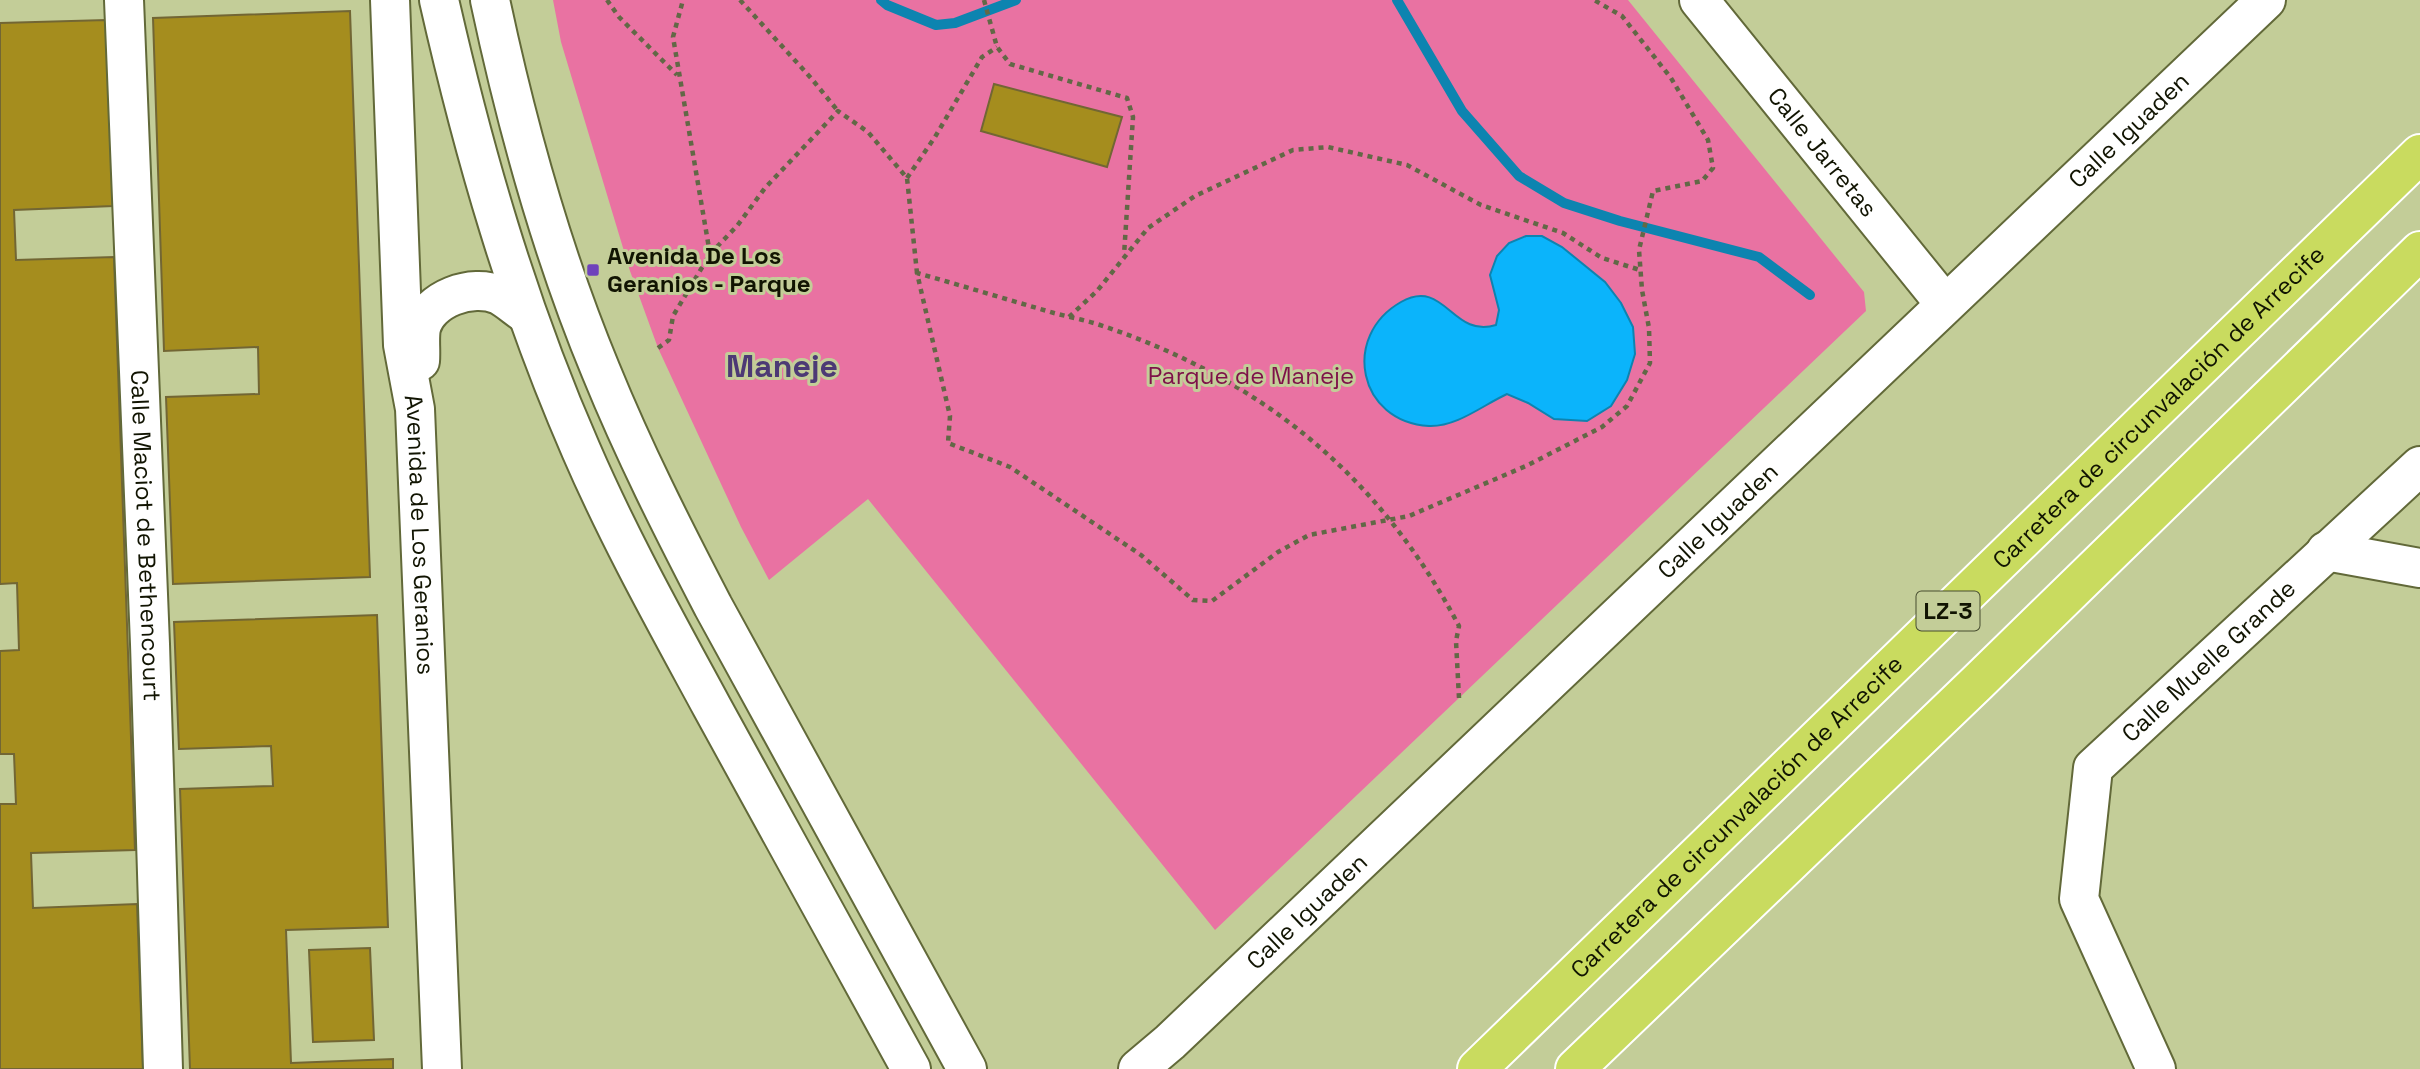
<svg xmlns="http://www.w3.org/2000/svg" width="2420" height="1069" font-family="'Space Grotesk',sans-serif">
	<rect width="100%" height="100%" fill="#c3cd98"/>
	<!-- green -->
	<path fill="#e972a2" d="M553 0H1628L1864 292 1866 311 1215 930 868 499 769 580 741 527 658 348 630 271 561 42Z"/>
	<!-- water -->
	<path fill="#0bb4fb" stroke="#0d84b0" stroke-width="2" d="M1526 236H1542L1562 247 1605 282 1621 303 1633 327 1635 354 1627 380 1611 406 1587 421 1554 419 1528 403 1507 394C1483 405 1457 427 1429 426 1358 422 1341 336 1401 302 1445 277 1452 339 1496 325L1499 310 1490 275 1497 256 1509 243Z"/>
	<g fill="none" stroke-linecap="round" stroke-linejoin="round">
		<!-- stream -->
		<g stroke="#0d84b0" stroke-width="10">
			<path d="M881 0 887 5 936 25 955 23 1016 0"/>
			<path d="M1397 0 1462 111 1519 176 1564 203 1620 221 1759 257 1810 295"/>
		</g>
	</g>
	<!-- building -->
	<g fill="#a58d1e" stroke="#726634" stroke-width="2">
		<path d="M350 11 370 577 173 584 166 397 259 394 258 347 164 351 153 18Z"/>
		<path d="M106 20 113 206 14 210 16 260 114 257 135 850 31 853 33 908 137 904 143 1069H0V804H16L14 754H0V651L19 650 17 583 0 584V23Z"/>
		<path d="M994 84 1122 117 1107 167 981 131Z"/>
		<path d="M377 615 388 927 286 930 291 1063 393 1059V1069H190L180 789 273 786 271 746 179 749 174 622Z"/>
		<path d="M370 948 374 1040 313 1042 309 950Z"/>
	</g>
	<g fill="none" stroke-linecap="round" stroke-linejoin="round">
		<!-- minor casing -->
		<g stroke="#626939" stroke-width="42">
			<g id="minor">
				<path id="s1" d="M124 0 150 644 163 1069"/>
				<path id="s2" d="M390 0 403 345 415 409 442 1069"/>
				<path d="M439 0C474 154 517 304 581 450 619 538 666 622 712 707 778 828 845 948 911 1069"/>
				<path d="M490 0C517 127 551 251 601 371 634 452 673 529 713 606L967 1069"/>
				<path id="s3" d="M1699 0 1945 304"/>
				<path d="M420 361C421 351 419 338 421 328 428 299 472 283 499 295 508 300 517 308 526 314"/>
				<path d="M2326 551 2420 568"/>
				<path id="s4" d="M1138 1069 1170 1042 2266 0"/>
				<path id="s5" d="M2156 1069 2079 899 2093 768 2420 466"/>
			</g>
		</g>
		<!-- highway casing -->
		<g stroke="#fff" stroke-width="42">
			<g id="highway">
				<path id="s6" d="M1477 1069 2420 154"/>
				<path d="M1575 1069 1978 682 2420 251"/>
			</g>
		</g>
		<!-- path -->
		<g stroke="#626846" stroke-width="4.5" stroke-dasharray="5 5" stroke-linecap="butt">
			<path d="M607 0 619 17 677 75"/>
			<path d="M740 0 811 78 838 111"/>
			<path d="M984 0 997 47 1010 64 1127 98 1133 117 1124 255"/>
			<path d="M907 178 935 137 982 57 997 47"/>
			<path d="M710 254 737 226 765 188 838 111 868 132 907 178 917 273"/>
			<path d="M1069 317 1097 291 1148 228 1195 196 1293 150 1328 147 1407 165 1481 205 1563 233 1602 258 1640 270"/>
			<path d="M658 348 669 340 673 316 710 254 673 37 683 0"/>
			<path d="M1459 698 1456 641 1459 626C1380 476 1262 379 1100 325 1085 320 1069 317 1054 313 1009 300 963 286 917 273L950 416 948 443 1010 467 1141 555 1193 600 1212 601 1278 552 1309 535 1409 516 1526 466 1602 427 1627 406 1650 363 1649 328 1642 290 1639 250 1653 191 1702 181 1713 168 1708 140 1671 78 1622 16 1594 0"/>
		</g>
		<!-- minor -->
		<use href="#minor" stroke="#fff" stroke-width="38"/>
		<!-- highway -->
		<use href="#highway" stroke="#c9db5f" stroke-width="38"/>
	</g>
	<!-- markers -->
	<rect fill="#6f43bb" stroke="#c3cd98" stroke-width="2.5" x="586" y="263" width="14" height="14" rx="3.5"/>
	<g text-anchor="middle" stroke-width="6" stroke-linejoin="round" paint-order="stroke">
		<!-- shield labels -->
		<rect fill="#c3cd98" stroke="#464c2f" stroke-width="2" x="1916.5" y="591.5" width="63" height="39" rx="5"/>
		<g font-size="23" font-weight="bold" fill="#111402">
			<text x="1948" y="619">LZ-3</text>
		</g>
		<!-- street labels -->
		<g font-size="24" fill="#111402" stroke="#c3cd98">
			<text dy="8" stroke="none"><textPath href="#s4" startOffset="1365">Calle Iguaden</textPath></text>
			<text dy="8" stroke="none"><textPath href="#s3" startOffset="196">Calle Jarretas</textPath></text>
			<text dy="8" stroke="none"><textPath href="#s6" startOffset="950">Carretera de circunvalación de Arrecife</textPath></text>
			<text dy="8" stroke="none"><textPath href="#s4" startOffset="798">Calle Iguaden</textPath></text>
			<text dy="8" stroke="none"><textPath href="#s1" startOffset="536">Calle Maciot de Bethencourt</textPath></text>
			<text dy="8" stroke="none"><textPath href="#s2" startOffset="536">Avenida de Los Geranios</textPath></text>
			<text dy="8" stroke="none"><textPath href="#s5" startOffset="476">Calle Muelle Grande</textPath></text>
			<text dy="8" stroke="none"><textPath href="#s6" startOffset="362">Carretera de circunvalación de Arrecife</textPath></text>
			<text dy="8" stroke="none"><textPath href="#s4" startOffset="231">Calle Iguaden</textPath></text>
		</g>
		<!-- poi labels -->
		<g font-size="24" font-weight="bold" fill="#111402" stroke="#c3cd98" text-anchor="start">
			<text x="607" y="264">Avenida De Los<tspan x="607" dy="28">Geranios - Parque</tspan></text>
		</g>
		<!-- park labels -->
		<g font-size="24" fill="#7e1149" stroke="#c3cd98">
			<text x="1251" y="384">Parque de Maneje</text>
		</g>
		<!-- district labels -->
		<g font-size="32" font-weight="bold" fill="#4c3975" stroke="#c3cd98">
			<text x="782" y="377">Maneje</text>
		</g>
	</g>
</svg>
